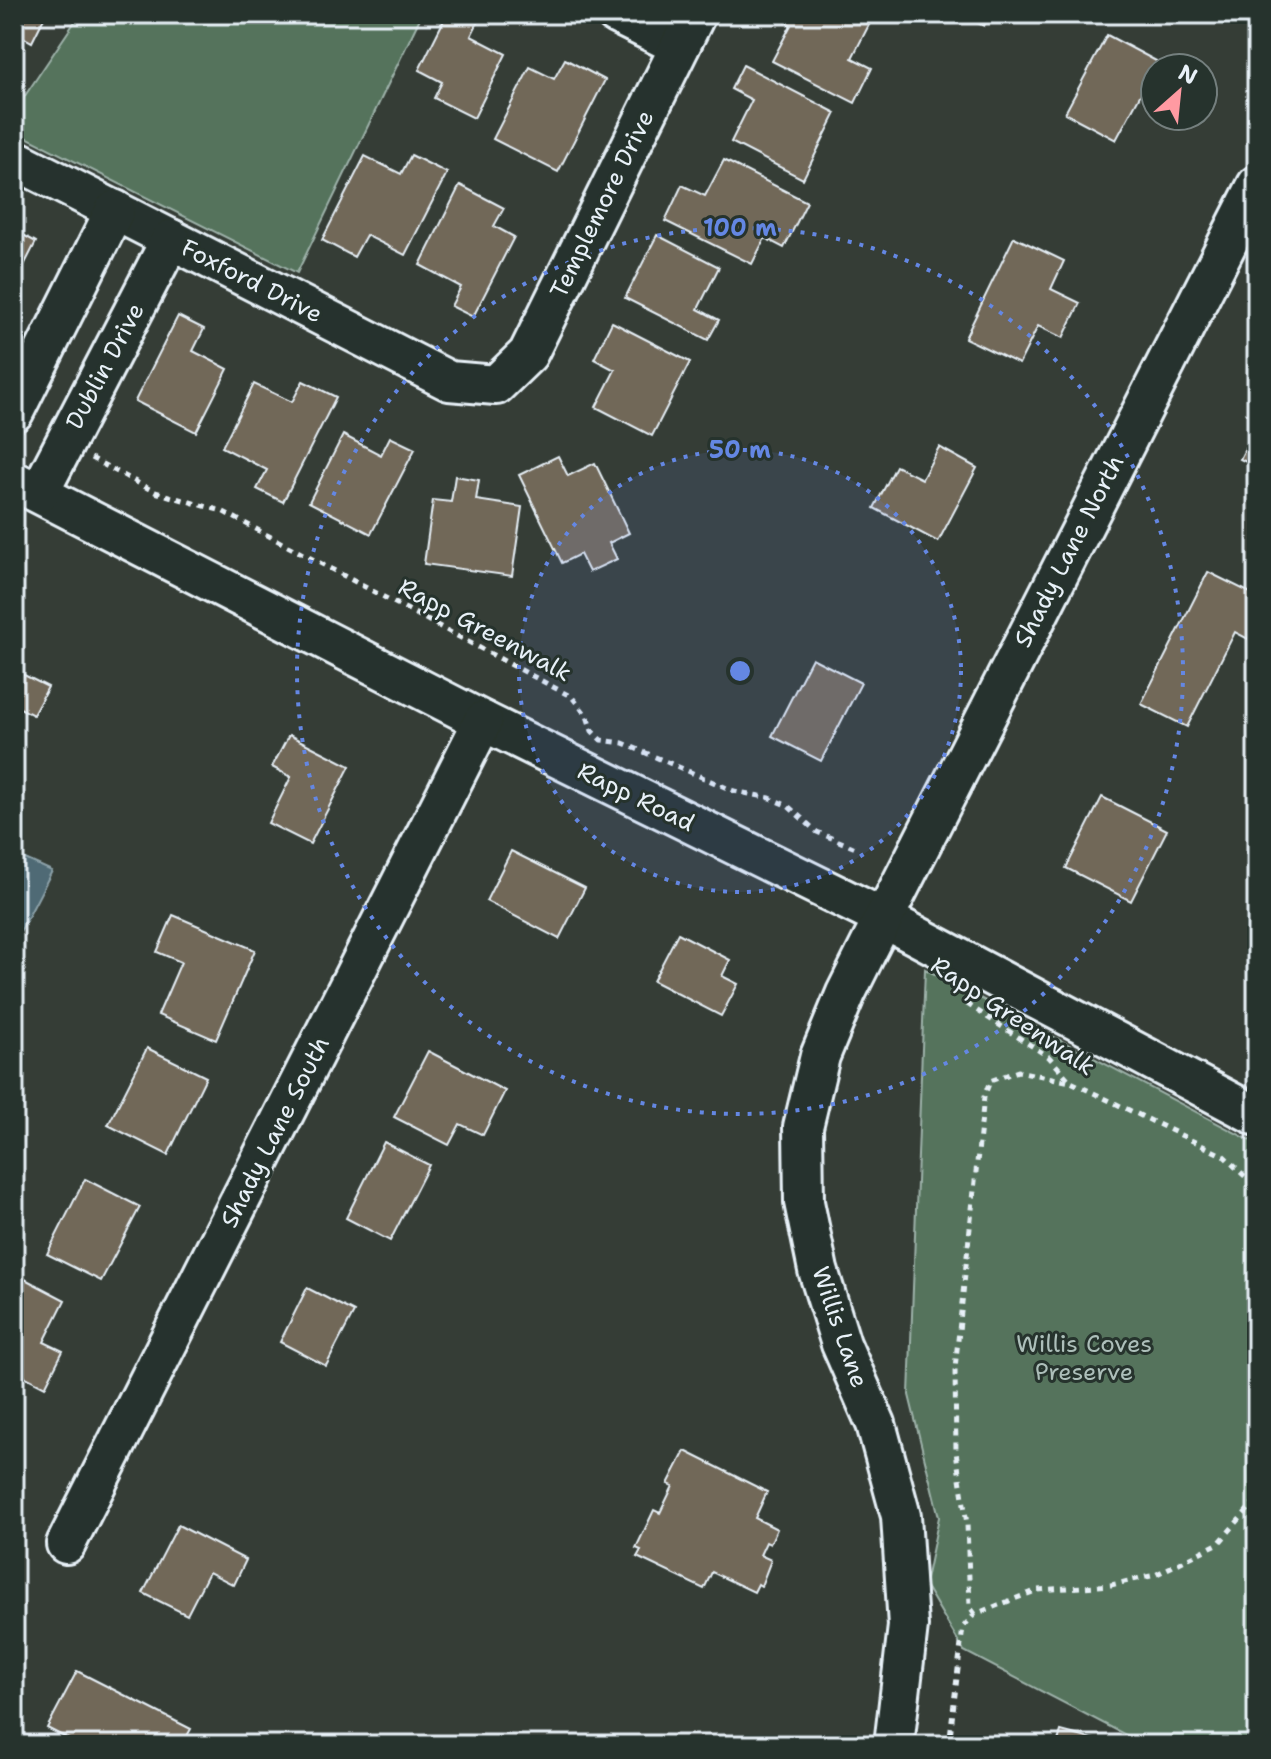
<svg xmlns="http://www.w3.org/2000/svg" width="1271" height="1759" font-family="'Shantell Sans',sans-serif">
	<rect width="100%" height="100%" fill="#353d36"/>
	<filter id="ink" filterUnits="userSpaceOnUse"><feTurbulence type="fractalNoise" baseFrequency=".0125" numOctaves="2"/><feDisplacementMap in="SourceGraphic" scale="16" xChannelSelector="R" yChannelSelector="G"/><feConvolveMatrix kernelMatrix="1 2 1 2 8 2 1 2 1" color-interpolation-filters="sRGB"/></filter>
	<g filter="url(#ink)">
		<!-- green -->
		<g fill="#54735c" stroke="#9eb2aa" stroke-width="2">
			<path d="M80 14H422L297 273 14 131V112Z"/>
			<path d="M925 969 1257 1144V1745H1145L964 1651 925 1585 939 1517 909 1395Z"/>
		</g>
		<!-- water -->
		<path fill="#4f6b74" stroke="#8ca1a9" stroke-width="2" d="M14 854 52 871 14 944Z"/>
		<!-- building -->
		<g fill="#716759" stroke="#e8f1f8" stroke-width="2">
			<path d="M14 14H46L32 42 14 32Z"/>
			<path d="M447 14 481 16 471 36 506 54 474 118 434 98 442 82 419 70Z"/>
			<path d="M770 14H858L871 21 852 58 872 68 855 103 772 61 791 25Z"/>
			<path d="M959 14H990L984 26Z"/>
			<path d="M1107 35 1158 62 1116 140 1065 113Z"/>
			<path d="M565 59 605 80 558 172 493 139 530 67 554 79Z"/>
			<path d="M743 65 836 113 803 179 731 142 752 100 731 89Z"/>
			<path d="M411 155 447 173 405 255 366 235 354 257 322 240 365 156 401 174Z"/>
			<path d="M724 160 807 202 784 248 765 238 752 264 665 221 682 185 705 196Z"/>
			<path d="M460 185 504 208 494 226 514 237 473 317 451 306 461 287 420 265Z"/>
			<path d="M14 230 36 242 14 285Z"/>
			<path d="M657 235 719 267 698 309 719 320 708 340 625 298Z"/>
			<path d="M1014 237 1064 261 1051 289 1080 303 1063 338 1038 326 1019 364 965 338Z"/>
			<path d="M178 316 204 329 193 351 228 369 196 432 135 401Z"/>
			<path d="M612 322 690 362 652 436 596 407 615 370 594 359Z"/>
			<path d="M303 381 336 397 283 502 257 489 267 470 222 447 254 384 292 402Z"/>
			<path d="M1257 425V467L1240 459Z"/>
			<path d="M343 435 381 455 390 437 415 449 371 534 309 502Z"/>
			<path d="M939 447 977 468 938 542 874 508 896 466 922 479Z"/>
			<path d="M558 456 568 476 595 463 629 533 609 543 617 559 589 572 580 554 562 563 519 475Z"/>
			<path d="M455 476 479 480 476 500 522 507 512 576 424 564 433 500 451 502Z"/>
			<path d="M1208 572 1257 596V626L1250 640 1235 632 1187 727 1141 704Z"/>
			<path d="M812 658 861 683 821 761 772 736Z"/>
			<path d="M14 670 48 687 33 715 14 705Z"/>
			<path d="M289 735 350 766 310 844 268 823 291 777 272 767Z"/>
			<path d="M1102 797 1167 830 1131 901 1066 868Z"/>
			<path d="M511 851 585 888 559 939 486 901Z"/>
			<path d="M173 915 255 950 216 1040 158 1015 181 962 157 952Z"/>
			<path d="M678 933 730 960 722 976 738 984 721 1016 653 981Z"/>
			<path d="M147 1048 206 1077 168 1155 108 1125Z"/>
			<path d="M428 1051 505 1091 483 1135 460 1124 449 1145 394 1117Z"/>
			<path d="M384 1142 429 1165 390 1241 346 1218Z"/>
			<path d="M85 1179 140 1207 101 1281 47 1254Z"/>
			<path d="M21 1277 65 1300 44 1342 63 1351 45 1387 14 1371V1291Z"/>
			<path d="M307 1288 354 1312 326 1366 280 1342Z"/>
			<path d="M685 1451 767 1492 755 1518 777 1529 770 1544 766 1542 760 1555 771 1560 761 1586 758 1584 754 1592 712 1572 704 1589 637 1557 641 1550 636 1548 654 1510 660 1513 673 1486 668 1484Z"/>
			<path d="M178 1525 246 1560 234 1585 209 1572 187 1615 143 1593Z"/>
			<path d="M77 1671 191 1729 182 1745H80L47 1728Z"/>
			<path d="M1061 1731 1114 1745H1057Z"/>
		</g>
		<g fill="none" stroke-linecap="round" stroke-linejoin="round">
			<!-- minor casing -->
			<g stroke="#e8f1f8" stroke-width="44">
				<g id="minor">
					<path d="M616 14 680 46"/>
					<path d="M14 159 449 381 496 385 528 354 696 14"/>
					<path d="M14 412 115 210"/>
					<path d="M14 481 483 721 883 918 1257 1116"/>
					<path d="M39 493 171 239"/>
					<path d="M66 1544 483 721"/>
					<path d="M894 1745 908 1626 901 1516 876 1424 841 1344 818 1270 804 1202 803 1127 820 1056 846 993 869 947 1257 185"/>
				</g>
			</g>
			<!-- path -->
			<g stroke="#e8f1f8" stroke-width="5" stroke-dasharray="6 6" stroke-linecap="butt">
				<path d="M91 458 155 492 222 511 572 697 587 716 592 731 601 740 623 743 734 791 770 798 788 806 817 832 858 849"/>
				<path d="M967 1004 1049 1057 1071 1082 1224 1156 1257 1188"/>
				<path d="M975 1614 970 1607 967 1524 956 1452 955 1368 984 1097 990 1081 1018 1071 1071 1082"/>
				<path d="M949 1745 963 1627 975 1614 1038 1590 1111 1585 1155 1575 1219 1543 1257 1499"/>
			</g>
			<!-- minor -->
			<use href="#minor" stroke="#26332d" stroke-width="38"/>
		</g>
	</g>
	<!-- distance rings -->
	<circle cx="740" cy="671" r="221" fill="#6487e3" fill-opacity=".12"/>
	<g fill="none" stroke="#6487e3" stroke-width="4" stroke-dasharray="4 8">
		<circle cx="740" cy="671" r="221"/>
		<circle cx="740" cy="671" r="443"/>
	</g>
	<g text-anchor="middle" stroke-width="6" stroke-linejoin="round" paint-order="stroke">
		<!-- street labels -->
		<g font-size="24" fill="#e8f1f8" stroke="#26332d">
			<text transform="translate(602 204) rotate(-64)" y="8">Templemore Drive</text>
			<text transform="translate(252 281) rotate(27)" y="8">Foxford Drive</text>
			<text transform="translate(105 366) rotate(-62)" y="8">Dublin Drive</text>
			<text transform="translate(1069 551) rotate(-63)" y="8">Shady Lane North</text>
			<text transform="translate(485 630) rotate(28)" y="8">Rapp Greenwalk</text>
			<text transform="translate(636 797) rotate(26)" y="8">Rapp Road</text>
			<text transform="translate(1013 1016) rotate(34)" y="8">Rapp Greenwalk</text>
			<text transform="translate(275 1132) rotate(-63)" y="8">Shady Lane South</text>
			<text transform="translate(840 1327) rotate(71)" y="8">Willis Lane</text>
		</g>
		<!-- park labels -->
		<g font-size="24" fill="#adbfba" stroke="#26332d">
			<text x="1084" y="1352">Willis Coves<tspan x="1084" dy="28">Preserve</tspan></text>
		</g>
	</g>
	<circle cx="740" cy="671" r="12" fill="#6487e3" stroke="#26332d" stroke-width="4"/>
	<g font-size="24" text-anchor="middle" font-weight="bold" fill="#6487e3" stroke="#26332d" stroke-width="6" stroke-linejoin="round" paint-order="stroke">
		<text x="740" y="236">100 m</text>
		<text x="740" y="458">50 m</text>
	</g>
	<!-- margin -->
	<rect width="1271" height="1759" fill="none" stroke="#26332d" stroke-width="48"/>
	<rect x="24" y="24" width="1223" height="1711" fill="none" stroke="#e8f1f8" stroke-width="3" filter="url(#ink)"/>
	<!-- north arrow -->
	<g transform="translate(1179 92) rotate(27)"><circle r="38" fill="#26332d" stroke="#747f7e" stroke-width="2"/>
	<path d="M0-6L14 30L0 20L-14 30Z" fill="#ff9aa2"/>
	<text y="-12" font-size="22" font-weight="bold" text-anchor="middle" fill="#e8f1f8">N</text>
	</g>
</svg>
